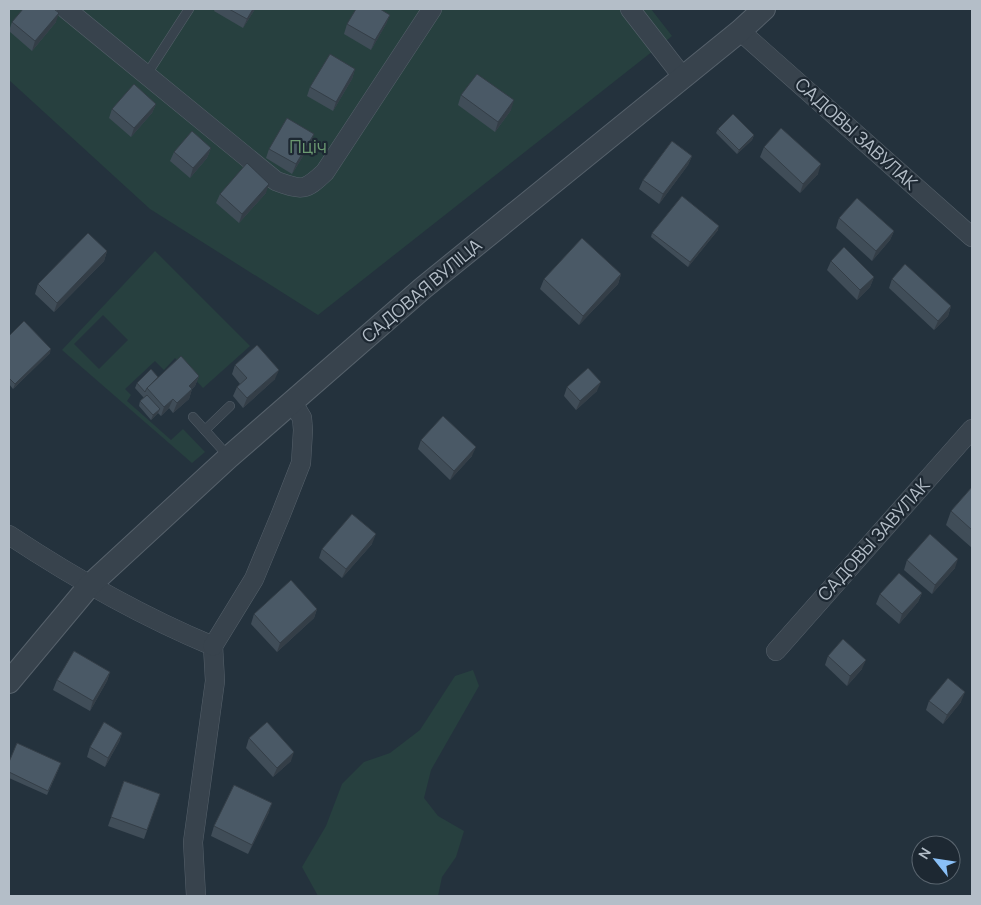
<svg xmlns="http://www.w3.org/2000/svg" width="981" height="905" font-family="Manrope,sans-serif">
	<rect width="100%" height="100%" fill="#24323d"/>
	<!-- green -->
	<g fill="#27403f" fill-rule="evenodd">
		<path d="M9 9H651L672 36 318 315 150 209 9 80Z"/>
		<path d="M155 251 250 346 203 388 175 358 164 370 155 361 125 389 131 395 127 401 171 440 183 429 205 452 192 463 62 350ZM103 315 128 340 99 369 74 344Z"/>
		<path d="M473 670 479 686 431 770 424 798 438 816 464 831 456 857 442 877 438 896H318L302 867 326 826 342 784 364 762 390 753 420 730 455 676Z"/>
	</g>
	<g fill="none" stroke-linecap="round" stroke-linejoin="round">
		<!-- service casing -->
		<g stroke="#56616b" stroke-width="10">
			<g id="service">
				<path d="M147 74 189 9"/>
				<path d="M193 417 229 457"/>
				<path d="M205 430 230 406"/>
			</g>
		</g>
		<!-- minor casing -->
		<g stroke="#56616b" stroke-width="20">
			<g id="minor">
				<path d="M66 9 276 181C302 190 304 192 325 172L432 9"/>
				<path d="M630 9 682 76"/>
				<path d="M740 31 972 237"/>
				<path d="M9 535C74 578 141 616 213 646L215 681 193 842 196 896"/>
				<path d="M213 646 254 579 281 514 301 463 303 430 302 418 293 403"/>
				<path d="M776 651 972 429"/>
			</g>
		</g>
		<!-- tertiary casing -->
		<g stroke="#56616b" stroke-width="24">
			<path id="tertiary" d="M9 682 90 585 229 457 423 288 740 31 764 9"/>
		</g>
		<!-- service -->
		<use href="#service" stroke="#38434d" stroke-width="9"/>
		<!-- minor -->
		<use href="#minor" stroke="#38434d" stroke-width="19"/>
		<!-- tertiary -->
		<use href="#tertiary" stroke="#38434d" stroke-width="22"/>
	</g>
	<!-- wall -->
	<g fill="#404d58">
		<path d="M215 9H255L243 28 214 11Z"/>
		<path d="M390 15 386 24 371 50 344 34 347 24Z"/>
		<path d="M12 22H56L32 51 9 31Z"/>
		<path d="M355 69 352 79 333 111 307 96 310 87Z"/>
		<path d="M461 95 511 110 495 132 458 105Z"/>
		<path d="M156 104 152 113 131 137 109 118 112 109Z"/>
		<path d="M718 129 754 135 752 140 737 154 716 133Z"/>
		<path d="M311 143 292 174 266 158 269 149Z"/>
		<path d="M764 147 818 174 800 193 760 157Z"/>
		<path d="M211 148 207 158 190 178 170 161 174 152Z"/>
		<path d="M692 156 688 165 659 204 639 189 643 180Z"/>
		<path d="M266 193 239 223 216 203 220 194Z"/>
		<path d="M839 218 894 231 890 240 872 261 836 228Z"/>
		<path d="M718 230 688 267 651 237 652 233Z"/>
		<path d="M107 251 104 261 54 312 35 294 38 284Z"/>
		<path d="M831 261 874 277 870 287 857 300 827 270Z"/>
		<path d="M621 274 618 284 579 325 540 289 544 279Z"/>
		<path d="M892 279 951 306 948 316 934 330 889 288Z"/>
		<path d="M9 336 50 353 13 389 9 384Z"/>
		<path d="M235 365 275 379 243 408 233 396 237 387 240 384 232 374Z"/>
		<path d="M199 376 195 386 192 389 189 399 173 413 169 408 161 416 158 413 151 420 139 406 140 401 144 398 135 388 137 383 158 377Z"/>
		<path d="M567 387 597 391 576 410 564 396Z"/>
		<path d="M421 440 472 456 450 480 418 449Z"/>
		<path d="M972 487V548L946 525 951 511Z"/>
		<path d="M372 544 342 578 319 558 322 549Z"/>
		<path d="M907 560 955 568 932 594 904 570Z"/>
		<path d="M922 593 918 602 899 624 876 604 880 594Z"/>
		<path d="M317 609 314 618 277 652 251 624 254 614Z"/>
		<path d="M828 656 862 669 847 686 825 665Z"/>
		<path d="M110 672 107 681 90 711 53 690 57 680Z"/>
		<path d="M929 701 961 702 943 724 926 710Z"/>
		<path d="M122 733 119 742 105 767 87 757 90 747Z"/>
		<path d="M249 738 291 761 273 777 246 748Z"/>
		<path d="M9 762 59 768 47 795 9 778Z"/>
		<path d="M124 781 160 794 144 839 108 826Z"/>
		<path d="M269 812 248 854 211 836 214 826Z"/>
	</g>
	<!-- shaded-wall -->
	<g fill="#343e47">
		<path d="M253 9H255L243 28 247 19Z"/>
		<path d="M59 13 56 22 32 51 35 41Z"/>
		<path d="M390 15 386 24 371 50 375 40Z"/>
		<path d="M355 69 352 79 333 111 336 102Z"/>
		<path d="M514 100 511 110 495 132 498 122Z"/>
		<path d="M156 104 152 113 131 137 134 128Z"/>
		<path d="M314 134 311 143 292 174 296 164Z"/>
		<path d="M754 135 752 140 737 154 739 150Z"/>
		<path d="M211 148 207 158 190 178 193 168Z"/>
		<path d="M692 156 688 165 659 204 663 194Z"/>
		<path d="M821 164 818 174 800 193 803 184Z"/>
		<path d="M269 184 266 193 239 223 242 214Z"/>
		<path d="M719 226 718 230 688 267 690 262Z"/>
		<path d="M894 231 890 240 872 261 876 251Z"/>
		<path d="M107 251 104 261 54 312 57 303Z"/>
		<path d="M621 274 618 284 579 325 583 316Z"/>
		<path d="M874 277 870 287 857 300 860 290Z"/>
		<path d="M951 306 948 316 934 330 938 321Z"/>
		<path d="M51 349 50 353 13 389 15 384Z"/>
		<path d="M279 370 275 379 243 408 247 398Z"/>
		<path d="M199 376 195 386 185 395 189 386Z"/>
		<path d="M601 382 597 391 576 410 580 401Z"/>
		<path d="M192 389 189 399 173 413 177 403Z"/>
		<path d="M173 399 169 408 161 416 164 407Z"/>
		<path d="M160 409 158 413 151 420 153 415Z"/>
		<path d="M476 447 472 456 450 480 454 471Z"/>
		<path d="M376 534 372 544 342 578 346 569Z"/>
		<path d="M958 559 955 568 932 594 935 585Z"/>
		<path d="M922 593 918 602 899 624 902 614Z"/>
		<path d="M317 609 314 618 277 652 280 643Z"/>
		<path d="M866 660 862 669 847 686 850 676Z"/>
		<path d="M110 672 107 681 90 711 93 701Z"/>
		<path d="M965 692 961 702 943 724 947 715Z"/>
		<path d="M122 733 119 742 105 767 108 758Z"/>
		<path d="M294 752 291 761 273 777 277 768Z"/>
		<path d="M272 803 269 812 248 854 252 845Z"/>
	</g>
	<!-- building -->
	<g fill="#4a5966" stroke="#343e47">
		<path d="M23 9H54L59 13 35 41 12 22Z"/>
		<path d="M229 9H253L247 19Z"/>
		<path d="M356 9H380L390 15 375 40 347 24Z"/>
		<path d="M330 54 355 69 336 102 310 87Z"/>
		<path d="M477 74 514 100 498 122 461 95Z"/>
		<path d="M134 84 156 104 134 128 112 109Z"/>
		<path d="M733 114 754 135 739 150 718 129Z"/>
		<path d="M287 118 314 134 296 164 269 149Z"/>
		<path d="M781 128 821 164 803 184 764 147Z"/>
		<path d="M192 131 211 148 193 168 174 152Z"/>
		<path d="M672 141 692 156 663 194 643 180Z"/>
		<path d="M247 163 269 184 242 214 220 194Z"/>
		<path d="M682 196 719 226 690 262 652 233Z"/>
		<path d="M857 198 894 231 876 251 839 218Z"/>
		<path d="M88 233 107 251 57 303 38 284Z"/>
		<path d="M582 238 621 274 583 316 544 279Z"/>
		<path d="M844 247 874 277 860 290 831 261Z"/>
		<path d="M905 264 951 306 938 321 892 279Z"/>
		<path d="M24 321 51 349 15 384 9 378V336Z"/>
		<path d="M257 345 279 370 247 398 237 387 247 378 235 365Z"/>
		<path d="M181 356 199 376 189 386 192 389 177 403 173 399 164 407 147 388Z"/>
		<path d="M588 368 601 382 580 401 567 387Z"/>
		<path d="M151 369 158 377 147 388 145 392 137 383Z"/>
		<path d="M147 395 160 409 153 415 140 401Z"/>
		<path d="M443 416 476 447 454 471 421 440Z"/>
		<path d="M972 487V530L951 511Z"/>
		<path d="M352 514 376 534 346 569 322 549Z"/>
		<path d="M930 534 958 559 935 585 907 560Z"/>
		<path d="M899 573 922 593 902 614 880 594Z"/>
		<path d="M291 580 317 609 280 643 254 614Z"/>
		<path d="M843 639 866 660 850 676 828 656Z"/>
		<path d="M74 651 110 672 93 701 57 680Z"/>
		<path d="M948 678 965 692 947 715 929 701Z"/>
		<path d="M104 722 122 733 108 758 90 747Z"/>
		<path d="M267 722 294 752 277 768 249 738Z"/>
		<path d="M17 743 61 763 48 791 9 772V762Z"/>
		<path d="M124 781 160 794 147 830 111 817Z"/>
		<path d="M234 785 272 803 252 845 214 826Z"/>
	</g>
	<g text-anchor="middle" stroke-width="4.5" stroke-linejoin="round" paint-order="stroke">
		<!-- street labels -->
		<g font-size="18" fill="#b4bec8" stroke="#1d2832">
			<text transform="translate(856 134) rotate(42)" y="6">САДОВЫ ЗАВУЛАК</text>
			<text transform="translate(422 291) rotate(-40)" y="6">САДОВАЯ ВУЛІЦА</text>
			<text transform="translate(874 540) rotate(-48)" y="6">САДОВЫ ЗАВУЛАК</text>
		</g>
		<!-- park labels -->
		<g font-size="18" fill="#6b9971" stroke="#1d2832">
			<text x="308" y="153">Пціч</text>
		</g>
	</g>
	<!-- border -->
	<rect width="981" height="905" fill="none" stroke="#b4bec8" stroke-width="20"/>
	<!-- north arrow -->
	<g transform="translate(936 860) rotate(300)"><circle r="24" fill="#1d2832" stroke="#59646e"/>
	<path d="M0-4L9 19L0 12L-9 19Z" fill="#8ac0f7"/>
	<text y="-8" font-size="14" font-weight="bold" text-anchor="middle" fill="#b4bec8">N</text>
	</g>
</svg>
